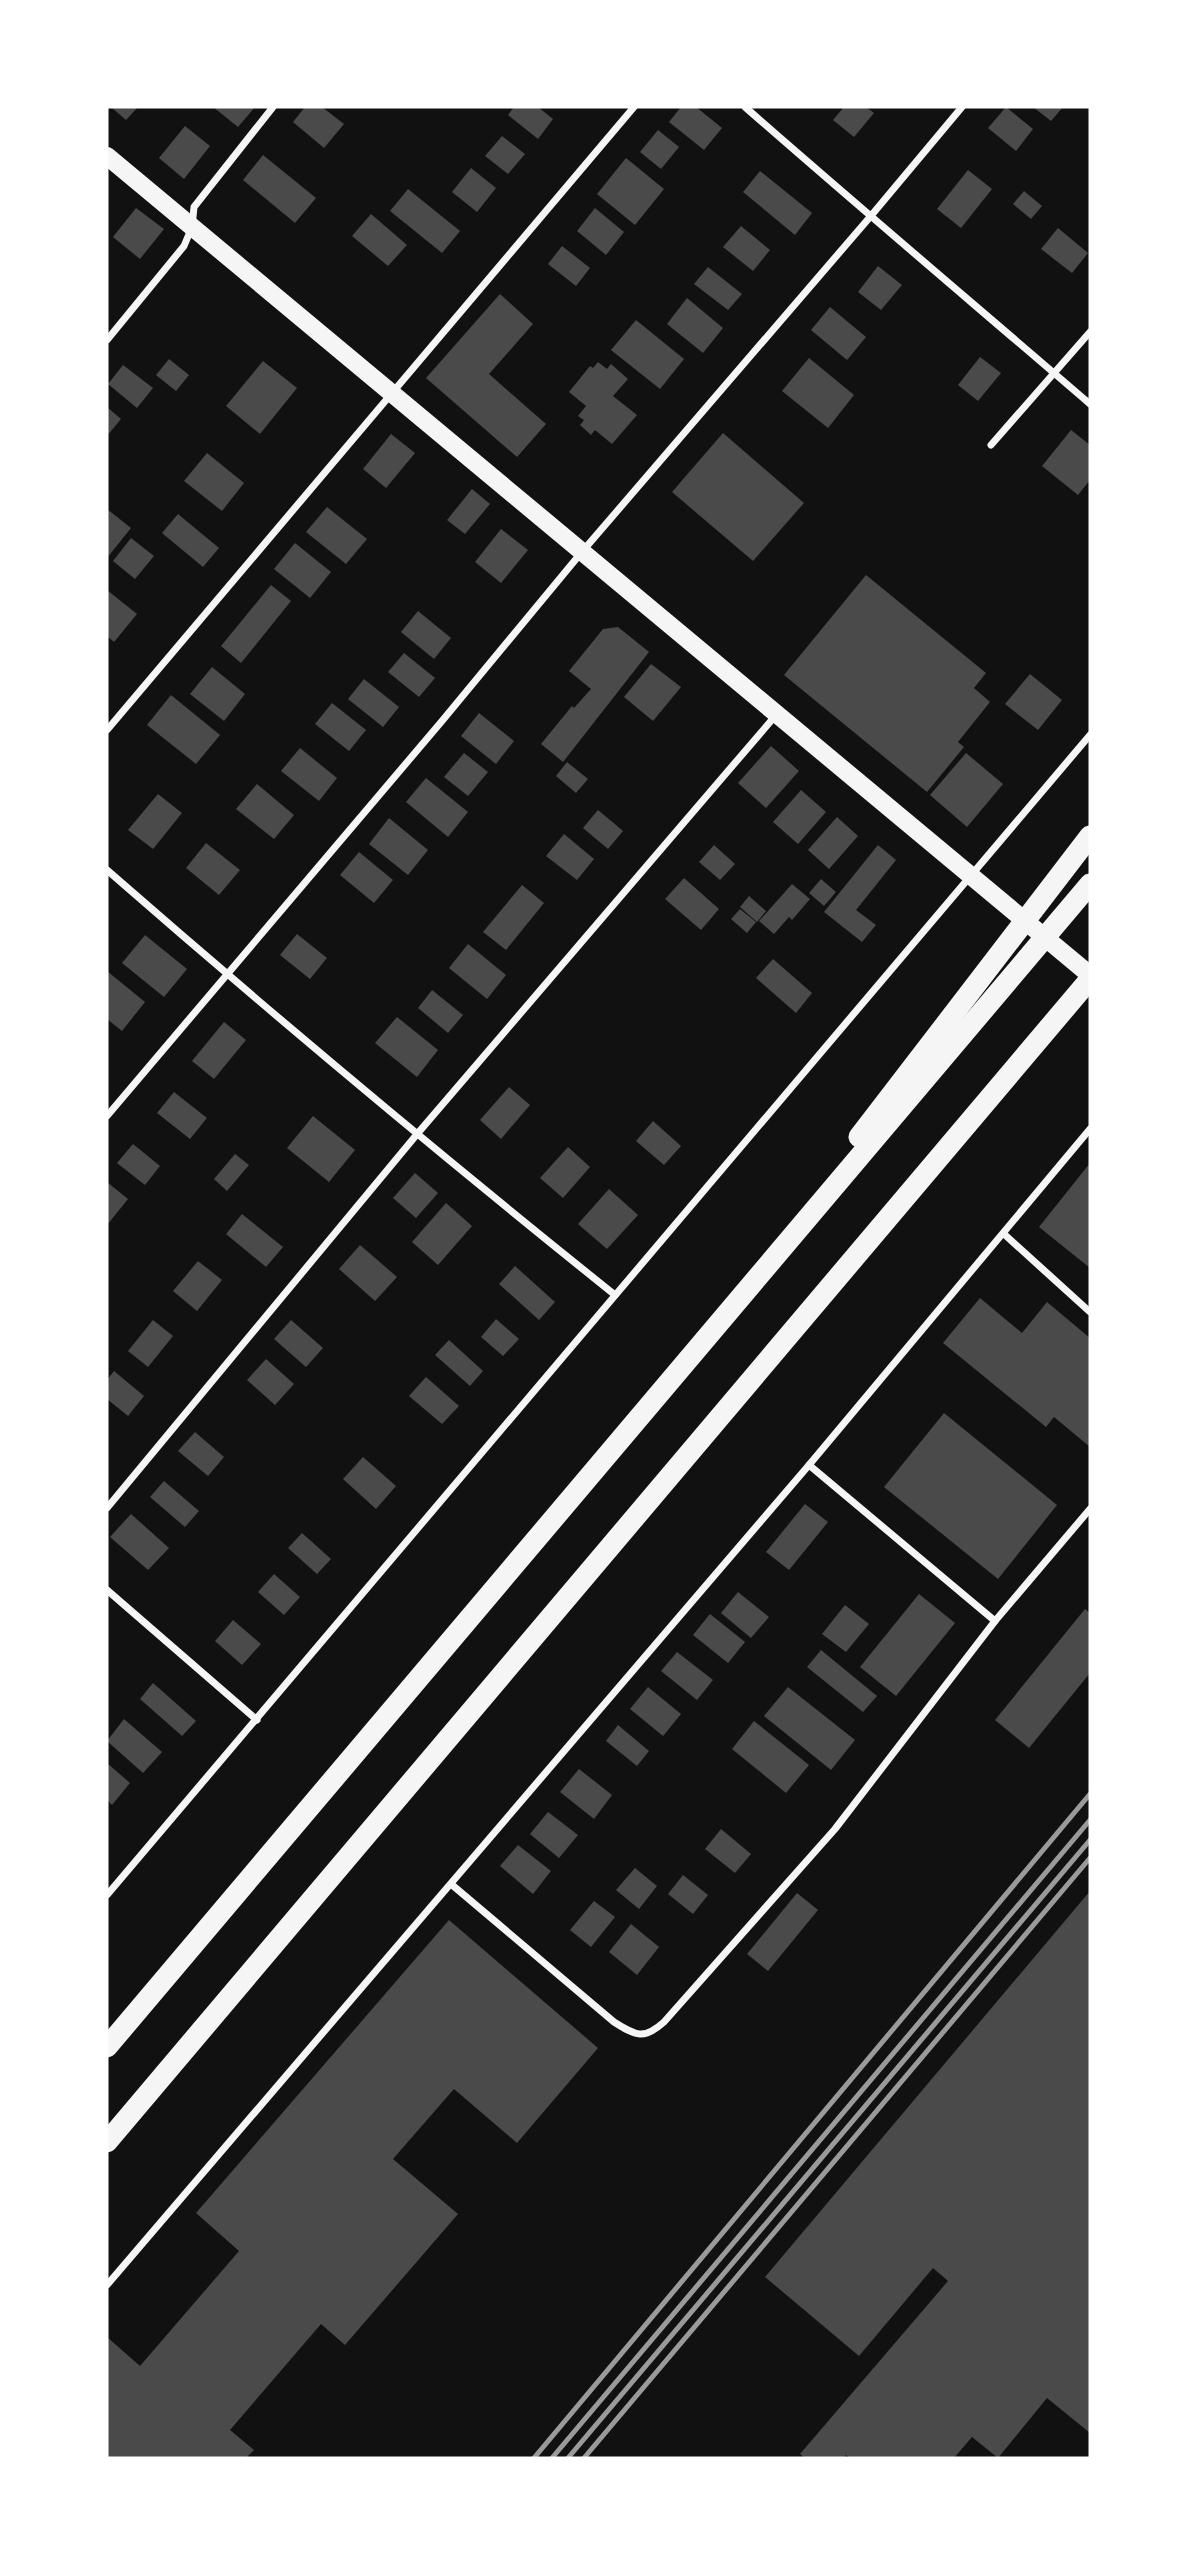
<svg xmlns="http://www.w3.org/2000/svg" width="1197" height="2565" font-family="'PT Serif',serif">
	<rect width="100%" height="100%" fill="#111"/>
	<!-- building -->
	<g fill="#4a4a4a">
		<path d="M111 107H138L126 120Z"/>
		<path d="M213 107H255L238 127Z"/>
		<path d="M305 107H322L344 124 324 148 293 122Z"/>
		<path d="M514 107H538L553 119 538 139 508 115Z"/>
		<path d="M681 107H696L722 128 704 150 669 122Z"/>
		<path d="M844 107H866L874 113 854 137 833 120Z"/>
		<path d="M1006 107 1033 129 1016 151 988 128Z"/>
		<path d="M1033 107H1063L1051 121Z"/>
		<path d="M185 126 210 146 184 179 159 158Z"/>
		<path d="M658 130 679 147 661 169 640 152Z"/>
		<path d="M502 136 525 154 508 174 485 156Z"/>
		<path d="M263 155 316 198 295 223 243 180Z"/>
		<path d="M626 158 664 189 635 225 597 194Z"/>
		<path d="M471 168 496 188 477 212 452 192Z"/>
		<path d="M968 170 992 189 961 228 937 209Z"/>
		<path d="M760 171 812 213 795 235 743 192Z"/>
		<path d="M408 189 460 231 442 253 390 211Z"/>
		<path d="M1024 191 1042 206 1031 219 1013 204Z"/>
		<path d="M136 208 164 229 140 259 113 237Z"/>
		<path d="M595 208 624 232 606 255 577 231Z"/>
		<path d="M371 214 407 245 388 266 352 236Z"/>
		<path d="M741 226 770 250 753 271 723 247Z"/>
		<path d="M1058 228 1088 253 1072 273 1041 249Z"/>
		<path d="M562 246 590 268 576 286 548 264Z"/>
		<path d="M878 266 902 285 881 310 858 292Z"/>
		<path d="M708 267 742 294 728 310 694 284Z"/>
		<path d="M500 294 533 324 489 374 546 424 517 457 426 378Z"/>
		<path d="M687 298 723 328 703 353 667 324Z"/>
		<path d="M830 307 866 337 847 360 811 330Z"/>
		<path d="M636 320 684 359 660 389 611 350Z"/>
		<path d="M980 357 1001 373 978 401 958 385Z"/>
		<path d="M809 358 854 395 828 428 782 391Z"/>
		<path d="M169 359 189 375 176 391 156 375Z"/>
		<path d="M263 361 297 388 260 434 226 406Z"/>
		<path d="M598 362 607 369 611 364 628 379 613 396 637 415 612 444 595 430 591 435 580 425 584 420 578 416 586 406 569 392 590 366 593 368Z"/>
		<path d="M123 365 153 388 137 408 108 384Z"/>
		<path d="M107 407 121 419 107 436Z"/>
		<path d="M1071 430 1090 445V480L1078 495 1042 466Z"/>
		<path d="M723 433 804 503 753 561 672 492Z"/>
		<path d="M391 434 415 453 386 488 363 469Z"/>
		<path d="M207 453 244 483 222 511 184 481Z"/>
		<path d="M472 489 490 504 465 534 447 520Z"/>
		<path d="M327 507 367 539 346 564 306 532Z"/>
		<path d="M107 509 131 528 107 558Z"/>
		<path d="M178 514 219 548 203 567 162 533Z"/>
		<path d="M501 529 528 550 501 583 475 562Z"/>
		<path d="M131 538 154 556 135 579 113 561Z"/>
		<path d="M295 543 331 572 310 598 274 569Z"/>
		<path d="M866 575 986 673 974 688 990 702 958 742 964 747 927 792 784 675Z"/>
		<path d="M271 585 291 601 241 663 221 646Z"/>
		<path d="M107 590 137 614 114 642 107 636Z"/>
		<path d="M418 611 451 638 434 659 401 632Z"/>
		<path d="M618 627 649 652 563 762 541 744 572 706 574 708 591 689 569 671 603 629Z"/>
		<path d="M404 653 435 678 419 697 388 672Z"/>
		<path d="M651 664 681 687 653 721 624 697Z"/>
		<path d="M212 667 245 694 224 721 190 694Z"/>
		<path d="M1030 674 1062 700 1038 730 1005 704Z"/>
		<path d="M364 679 399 707 383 727 348 699Z"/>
		<path d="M171 695 220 735 196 764 147 725Z"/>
		<path d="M332 703 366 730 349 751 315 724Z"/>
		<path d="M479 713 514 741 496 764 461 736Z"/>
		<path d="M771 746 799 771 766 808 738 783Z"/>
		<path d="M300 748 337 778 319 801 281 771Z"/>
		<path d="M464 753 488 772 468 796 444 777Z"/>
		<path d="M966 753 1003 784 967 827 930 795Z"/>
		<path d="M567 762 588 779 576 793 556 776Z"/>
		<path d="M426 778 468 812 448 837 406 802Z"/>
		<path d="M257 784 294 815 274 839 236 809Z"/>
		<path d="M801 790 826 812 798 844 773 822Z"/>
		<path d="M158 794 182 813 153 849 128 830Z"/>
		<path d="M598 810 623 831 608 849 583 828Z"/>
		<path d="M837 817 858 836 829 869 808 850Z"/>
		<path d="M389 818 428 850 408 875 369 844Z"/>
		<path d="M564 834 594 859 577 880 546 856Z"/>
		<path d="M206 843 240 870 219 895 186 868Z"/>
		<path d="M714 845 735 864 720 880 699 862Z"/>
		<path d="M878 845 896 860 856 910 876 925 862 942 824 912Z"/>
		<path d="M359 852 393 880 374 903 340 875Z"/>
		<path d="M684 878 719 909 701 930 665 899Z"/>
		<path d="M821 879 836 892 824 906 809 893Z"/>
		<path d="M792 884 810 899 792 920 789 917 774 934 759 921Z"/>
		<path d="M522 885 544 903 506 950 483 932Z"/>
		<path d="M749 896 766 911 757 922 740 907Z"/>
		<path d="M740 909 756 922 747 933 731 919Z"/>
		<path d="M297 934 327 958 310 979 280 955Z"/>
		<path d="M145 935 187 969 164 997 122 963Z"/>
		<path d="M468 944 506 975 487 999 449 968Z"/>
		<path d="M773 959 812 993 796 1013 756 978Z"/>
		<path d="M107 971 145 1002 122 1031 107 1019Z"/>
		<path d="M432 990 463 1015 448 1033 418 1008Z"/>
		<path d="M397 1017 438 1050 417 1077 375 1043Z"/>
		<path d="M224 1022 246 1040 214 1079 192 1061Z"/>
		<path d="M509 1087 530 1105 501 1139 480 1120Z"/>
		<path d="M174 1092 207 1118 190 1139 157 1113Z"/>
		<path d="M313 1116 355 1150 329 1182 287 1148Z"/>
		<path d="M653 1121 681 1146 664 1165 636 1141Z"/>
		<path d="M133 1144 160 1166 145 1185 117 1163Z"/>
		<path d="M568 1147 590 1167 563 1198 540 1178Z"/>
		<path d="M235 1154 249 1165 227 1191 214 1179Z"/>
		<path d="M1090 1163V1268L1039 1227Z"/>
		<path d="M415 1173 438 1193 416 1218 393 1198Z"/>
		<path d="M107 1182 128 1199 107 1225Z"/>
		<path d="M609 1189 638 1215 607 1249 578 1224Z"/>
		<path d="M446 1203 472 1226 438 1265 412 1242Z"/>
		<path d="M242 1214 283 1247 266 1267 226 1234Z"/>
		<path d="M360 1245 397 1277 375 1301 339 1269Z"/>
		<path d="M198 1261 222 1280 197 1311 173 1291Z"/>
		<path d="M515 1266 555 1302 539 1320 499 1284Z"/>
		<path d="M980 1298 1022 1333 1047 1302 1090 1338V1447L1054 1417 1046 1427 943 1343Z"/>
		<path d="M496 1319 519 1339 503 1356 481 1337Z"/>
		<path d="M153 1320 173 1336 148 1367 128 1351Z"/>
		<path d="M291 1320 323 1348 306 1367 274 1339Z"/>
		<path d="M449 1340 483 1371 470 1386 435 1355Z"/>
		<path d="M266 1359 294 1384 275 1405 247 1380Z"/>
		<path d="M114 1371 144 1396 128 1416 107 1399V1380Z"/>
		<path d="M426 1377 459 1406 442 1424 409 1396Z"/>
		<path d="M944 1413 1057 1505 998 1579 884 1487Z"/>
		<path d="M195 1432 224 1457 208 1476 178 1451Z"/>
		<path d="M363 1457 396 1486 376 1509 343 1479Z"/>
		<path d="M164 1481 199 1511 185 1527 150 1497Z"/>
		<path d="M805 1504 828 1522 789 1570 766 1552Z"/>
		<path d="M131 1514 169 1548 148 1570 110 1537Z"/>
		<path d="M302 1533 331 1559 317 1574 288 1548Z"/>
		<path d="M274 1574 300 1597 284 1615 258 1592Z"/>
		<path d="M738 1592 769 1617 751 1638 721 1613Z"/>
		<path d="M919 1594 955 1623 896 1696 860 1667Z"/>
		<path d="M845 1605 869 1624 846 1652 822 1634Z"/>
		<path d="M1085 1609 1090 1613V1673L1029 1748 995 1720Z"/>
		<path d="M710 1614 745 1642 728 1663 693 1635Z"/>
		<path d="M233 1620 261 1644 242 1665 215 1641Z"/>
		<path d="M821 1650 877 1696 863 1712 807 1667Z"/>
		<path d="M677 1652 713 1680 697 1700 661 1671Z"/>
		<path d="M153 1683 196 1721 182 1736 140 1699Z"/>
		<path d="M648 1687 681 1714 663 1736 630 1709Z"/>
		<path d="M788 1687 855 1740 831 1770 764 1716Z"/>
		<path d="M124 1719 162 1752 143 1773 107 1741Z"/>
		<path d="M754 1721 809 1765 786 1793 732 1749Z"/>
		<path d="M618 1725 649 1751 637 1766 606 1741Z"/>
		<path d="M107 1763 130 1783 112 1805 107 1800Z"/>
		<path d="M579 1769 612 1795 594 1819 560 1792Z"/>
		<path d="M548 1812 578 1835 559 1858 530 1834Z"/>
		<path d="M721 1829 751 1854 735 1873 705 1849Z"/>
		<path d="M518 1845 551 1871 533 1894 500 1866Z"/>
		<path d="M635 1868 657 1886 639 1909 616 1890Z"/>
		<path d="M683 1875 708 1895 693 1914 668 1894Z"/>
		<path d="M1090 1891V2433L1047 2398 998 2458 972 2437 954 2458H850L846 2455 844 2458H805L800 2454 948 2281 933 2268 859 2356 765 2277Z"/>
		<path d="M797 1893 818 1910 768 1971 747 1954Z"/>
		<path d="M594 1901 615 1917 591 1947 570 1930Z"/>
		<path d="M449 1920 598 2048 517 2143 454 2089 393 2159 458 2214 345 2345 321 2324 230 2430 254 2450 246 2458H107V2337L140 2366 239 2251 196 2213Z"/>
		<path d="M631 1924 659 1947 637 1975 609 1952Z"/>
	</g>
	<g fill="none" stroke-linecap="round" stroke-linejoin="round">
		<!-- minor -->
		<g stroke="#f5f5f5" stroke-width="7">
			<path d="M745 107C859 207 975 305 1090 404"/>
			<path d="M107 340 184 246 192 227 194 207 273 107"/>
			<path d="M991 445 1090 332"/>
			<path d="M107 730 634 107"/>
			<path d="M107 870C273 1015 443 1157 615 1295"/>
			<path d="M107 1116 442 721 581 553 870 217 962 107"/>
			<path d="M1004 1234 1090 1312"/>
			<path d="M809 1465 995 1621"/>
			<path d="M107 1508 418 1133 776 715"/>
			<path d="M107 1590 257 1720"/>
			<path d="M451 1884 614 2022C636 2036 644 2040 664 2022L835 1829 995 1621 1090 1509"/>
			<path d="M107 1895 1090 735"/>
			<path d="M107 2285 809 1465 1090 1129"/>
		</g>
		<!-- primary -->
		<path stroke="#f5f5f5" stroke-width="18" d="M107 156 1090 975"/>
		<!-- motorway -->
		<g stroke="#f5f5f5" stroke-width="21">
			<path d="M859 1137 1090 836"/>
			<path d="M107 2047 1090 884"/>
			<path d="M107 2142 1090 979"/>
		</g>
		<!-- rail -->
		<g stroke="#9a9a9a" stroke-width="5">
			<path d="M534 2458 1090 1794"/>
			<path d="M552 2458 1090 1820"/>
			<path d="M568 2458 1090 1840"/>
			<path d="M584 2458 1090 1858"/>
		</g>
	</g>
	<!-- border -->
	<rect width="1197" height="2565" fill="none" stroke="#ffffff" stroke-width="217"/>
</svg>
